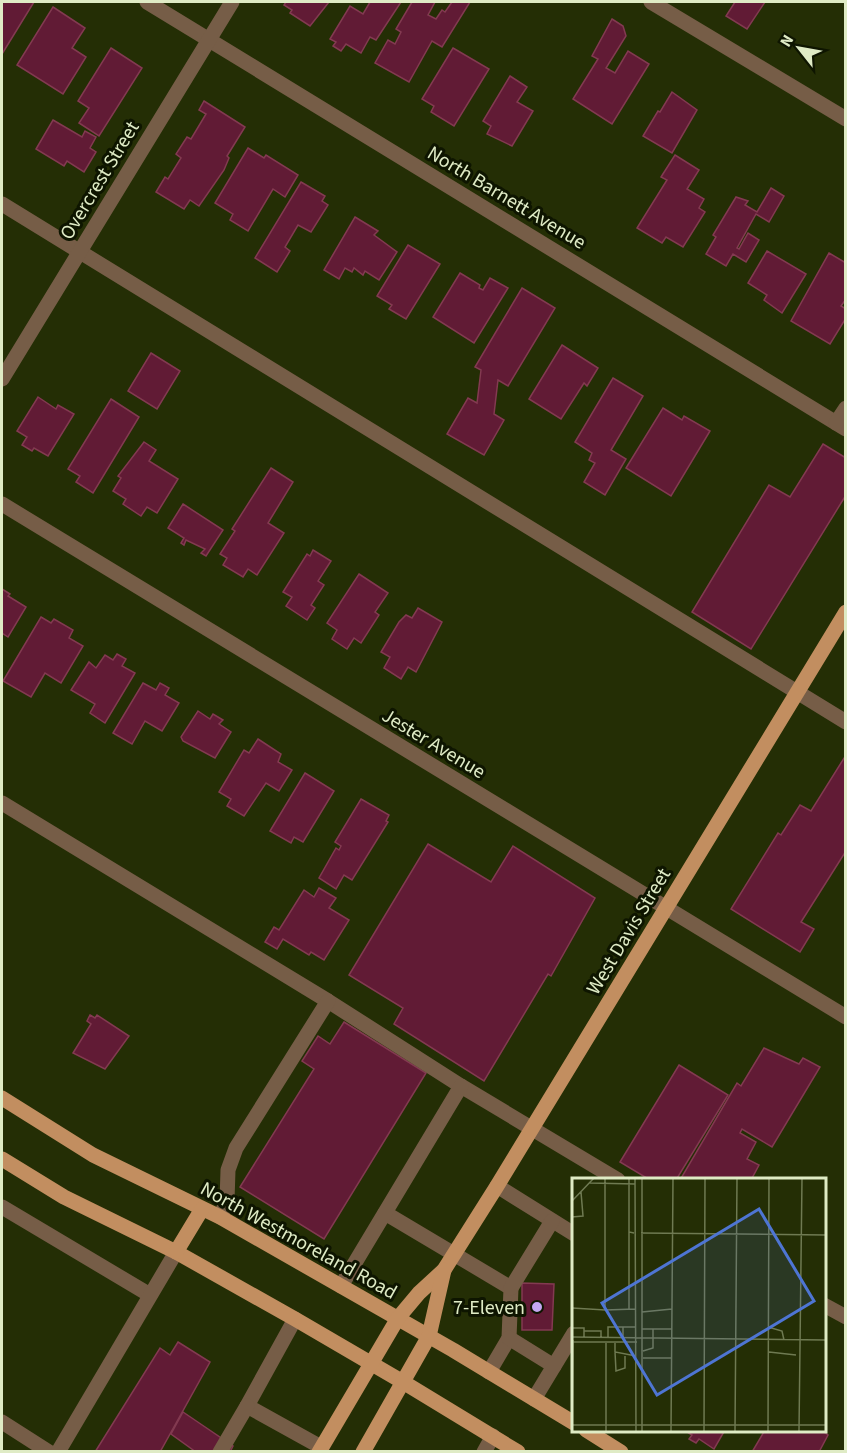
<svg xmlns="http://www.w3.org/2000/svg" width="847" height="1453" font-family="'Source Sans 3',sans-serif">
	<rect width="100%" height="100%" fill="#242e05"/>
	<!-- building -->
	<g fill="#611b35" stroke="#833a51" stroke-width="1.5">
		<path d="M2 2H34L2 54Z"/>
		<path d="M286 2H329L310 26 290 13 292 10 284 5Z"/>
		<path d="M370 2H401L376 40 370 37 361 53 346 44 341 51 333 46 336 42 330 39 350 6 363 14Z"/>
		<path d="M412 2H435L428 15 436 19 442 10 445 12 452 2H470L442 47 432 41 409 82 375 63 388 40 395 44 401 32 396 29Z"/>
		<path d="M735 2H765L747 29 726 16Z"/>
		<path d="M53 7 85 28 72 48 86 57 63 94 17 65Z"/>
		<path d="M612 19 623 26 626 36 606 68 615 73 628 51 649 64 612 124 573 99 598 59 592 56Z"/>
		<path d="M111 48 142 68 99 136 79 123 89 108 78 101Z"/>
		<path d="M453 48 489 69 454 126 431 112 434 106 422 99Z"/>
		<path d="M510 76 527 87 517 102 533 111 512 146 487 134 491 126 483 121Z"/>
		<path d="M672 92 697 110 672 153 643 136 658 111 660 112Z"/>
		<path d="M204 101 245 127 227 156 229 158 224 170 199 206 190 200 184 209 156 192 165 177 168 179 181 158 176 154 187 137 191 139 206 114 199 110Z"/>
		<path d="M53 120 82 137 85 131 96 137 90 148 96 152 84 172 67 161 64 166 36 149Z"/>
		<path d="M248 148 264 158 266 155 298 175 285 197 273 189 248 231 230 220 233 214 215 203Z"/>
		<path d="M675 155 699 170 687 189 704 199 699 208 705 212 683 247 666 237 662 243 637 228 667 180 661 177Z"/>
		<path d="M301 182 325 196 322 201 328 205 311 232 298 225 285 247 290 251 277 272 255 258Z"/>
		<path d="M771 188 784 196 769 222 756 214 737 248 739 249 748 233 759 240 746 262 733 254 726 266 706 254 716 237 713 235 736 197 748 201 745 205 757 212Z"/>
		<path d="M355 217 378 231 374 235 397 252 379 280 365 271 363 275 354 268 352 272 345 268 339 279 324 270Z"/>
		<path d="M408 245 440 264 406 319 389 309 392 305 377 296Z"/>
		<path d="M767 251 806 274 782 313 764 300 767 295 748 283Z"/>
		<path d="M829 253 846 263V299L841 306 846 309V318L830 344 791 321Z"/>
		<path d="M460 273 480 285 479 288 483 290 490 278 508 288 474 343 433 317Z"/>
		<path d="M522 288 555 308 508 386 498 380 494 414 504 420 484 455 447 434 468 398 477 403 481 370 475 367Z"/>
		<path d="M562 345 598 368 587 386 584 383 561 419 529 399Z"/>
		<path d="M151 353 180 371 157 409 128 391Z"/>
		<path d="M613 378 643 396 611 450 626 459 605 495 584 482 595 463 589 460 592 453 575 442Z"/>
		<path d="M38 397 56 409 58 405 74 414 48 456 34 448 32 451 22 445 27 437 17 431Z"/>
		<path d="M111 399 139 417 93 493 76 482 80 476 68 469Z"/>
		<path d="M663 408 682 420 684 416 710 431 671 496 626 468Z"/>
		<path d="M144 442 156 450 149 461 178 479 157 513 147 507 141 516 123 504 126 499 113 491 121 478 118 476Z"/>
		<path d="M823 444 846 458V495L751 649 692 612 769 485 790 497Z"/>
		<path d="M271 468 293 482 268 523 284 533 257 575 248 569 243 577 223 565 227 558 220 554 235 531 232 529Z"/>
		<path d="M183 504 223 530 206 556 201 553 205 549 186 540 184 545 181 543 184 538 168 528Z"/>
		<path d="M313 550 331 561 318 581 324 585 311 605 315 608 307 620 286 606 292 597 283 592 307 554 310 556Z"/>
		<path d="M359 574 388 593 375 612 379 615 361 643 354 638 347 649 332 639 337 630 327 623Z"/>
		<path d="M2 589 10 594 8 596 26 607 8 637 2 633Z"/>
		<path d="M418 608 442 622 416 672 408 667 401 679 384 668 390 657 381 652 399 622 406 615 412 618Z"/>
		<path d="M41 617 51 623 54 619 73 630 69 638 83 646 61 683 45 673 31 697 3 681Z"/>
		<path d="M117 654 126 659 122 666 135 673 105 723 90 713 95 704 71 690 89 662 96 668 105 655 113 660Z"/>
		<path d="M143 683 156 690 160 683 169 688 165 695 179 703 162 731 145 721 132 744 113 733Z"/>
		<path d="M198 711 210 719 213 714 223 720 219 724 231 732 215 758 183 741 181 737Z"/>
		<path d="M258 739 281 754 278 762 292 770 279 791 266 783 244 816 227 806 231 799 219 792 244 750 249 753Z"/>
		<path d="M846 755V851L801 922 814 929 800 952 731 909 778 833 781 835 800 805 811 811Z"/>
		<path d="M305 773 334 791 303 842 294 837 291 843 270 831Z"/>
		<path d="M361 799 389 815 386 821 388 822 352 880 344 875 336 889 319 878 336 848 339 850 341 846 335 842Z"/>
		<path d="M428 844 491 882 513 846 595 898 551 976 548 974 484 1081 394 1024 403 1008 349 975Z"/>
		<path d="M319 888 336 898 329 908 349 920 324 960 311 952 309 955 283 939 277 949 265 942 274 927 279 930 304 890 314 897Z"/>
		<path d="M90 1015 95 1018 97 1015 129 1036 105 1069 73 1053 91 1024 87 1021Z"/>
		<path d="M344 1022 426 1073 324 1239 240 1187 314 1069 302 1061 318 1036 330 1044Z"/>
		<path d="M764 1048 799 1064 803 1058 820 1067 772 1147 742 1129 740 1133 756 1142 747 1159 759 1165 751 1180H680L737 1083 741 1086Z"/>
		<path d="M679 1065 728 1095 676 1180H650L620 1162Z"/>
		<path d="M522 1283 554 1284 552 1330H522Z"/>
		<path d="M178 1342 210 1362 160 1452H95L160 1348 170 1355Z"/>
		<path d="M183 1412 233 1446 230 1452H196L171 1434Z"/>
		<path d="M684 1430H725L714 1449 699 1439 696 1443 689 1439 692 1435Z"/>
		<path d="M765 1430H821L828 1435 819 1452H752Z"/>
	</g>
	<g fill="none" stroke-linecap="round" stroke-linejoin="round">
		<!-- minor -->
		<g stroke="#765d47" stroke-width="15">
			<path d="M147 2 846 429"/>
			<path d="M651 2 846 119"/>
			<path d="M2 204 846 722"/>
			<path d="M2 379 232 2"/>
			<path d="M836 423 846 408"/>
			<path d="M2 504 846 1017"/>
			<path d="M2 803 328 1001 461 1086 618 1180"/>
			<path d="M497 1186 574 1234"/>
			<path d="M2 1207 150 1295"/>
			<path d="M385 1213 511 1288 509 1338 489 1372"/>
			<path d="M220 1217 227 1201 228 1170 236 1148 328 1001"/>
			<path d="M341 1286 461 1086"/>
			<path d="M511 1288 552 1221"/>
			<path d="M824 1305 846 1317"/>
			<path d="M295 1319 247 1406 321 1447"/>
			<path d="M509 1338 554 1366"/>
			<path d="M534 1399 574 1333"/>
			<path d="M2 1422 49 1452"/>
			<path d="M58 1452 176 1252"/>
			<path d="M220 1452 247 1406"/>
			<path d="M484 1452 493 1436"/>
		</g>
		<!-- major -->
		<g stroke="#c28e60" stroke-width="15">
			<path d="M2 1098 93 1155 220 1217 453 1350 574 1423"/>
			<path d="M2 1159 64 1197 176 1252 295 1319 403 1382 518 1452"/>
			<path d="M176 1252 202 1209"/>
			<path d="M586 1430 621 1452"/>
			<path d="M319 1452 398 1318 419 1293 444 1270 497 1186 846 612"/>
			<path d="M363 1452 429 1336 444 1270"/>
		</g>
	</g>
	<!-- markers -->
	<circle fill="#c4a7f1" stroke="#0e1500" stroke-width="2" cx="537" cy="1307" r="6"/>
	<g text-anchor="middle" stroke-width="6" stroke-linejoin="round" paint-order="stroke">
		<!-- street labels -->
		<g font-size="20" fill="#dfebc5" stroke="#0e1500">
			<text transform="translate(99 180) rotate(-59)" y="7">Overcrest Street</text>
			<text transform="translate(507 197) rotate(31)" y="7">North Barnett Avenue</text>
			<text transform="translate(434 743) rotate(31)" y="7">Jester Avenue</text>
			<text transform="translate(628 931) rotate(-59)" y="7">West Davis Street</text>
			<text transform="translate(299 1240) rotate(29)" y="7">North Westmoreland Road</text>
		</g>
		<!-- poi labels -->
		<g font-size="20" fill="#dfebc5" stroke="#0e1500" text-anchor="end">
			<text x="525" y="1314">7-Eleven</text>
		</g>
	</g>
	<!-- overview -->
	<g transform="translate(572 1178)">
		<rect width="254" height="254" fill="#242e05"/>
		<path fill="none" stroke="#6f7a52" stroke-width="1.5" d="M57 0V54L62 55M63 0 64 253M70 0V253M18 5 63 6M0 23V39L11 38 9 14M0 23 22 0M57 54V131M69 55 254 57M0 130 33 132V0M33 132 63 131M70 134 100 131M196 149 210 153 212 162M0 150H12V159M70 151H100M12 153H29V160M0 159 254 162M36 160V149H51M51 160V149H64M0 164H65M43 165V174L64 178M71 173 81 170V151M43 174 44 193 53 190V178M197 174 224 177M71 180H100M0 247H254M0 253 1 162M34 253V165M99 253 101 0M132 253 133 0M163 253 165 0M196 253 197 0M227 253 230 0"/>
		<path fill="#4e75d3" fill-opacity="0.15" stroke="#4e75d3" stroke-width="3" d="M187 31 242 123 85 217 30 125Z"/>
		<rect width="254" height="254" fill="none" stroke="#dfebc5" stroke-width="3"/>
	</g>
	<!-- border -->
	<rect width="847" height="1453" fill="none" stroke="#dfebc5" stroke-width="6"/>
	<!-- north arrow -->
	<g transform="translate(799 48) rotate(301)" stroke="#0e1500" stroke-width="4.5" paint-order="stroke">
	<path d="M0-4.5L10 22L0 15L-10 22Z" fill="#dfebc5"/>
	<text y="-9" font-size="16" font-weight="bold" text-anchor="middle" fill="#dfebc5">N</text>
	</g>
</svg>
